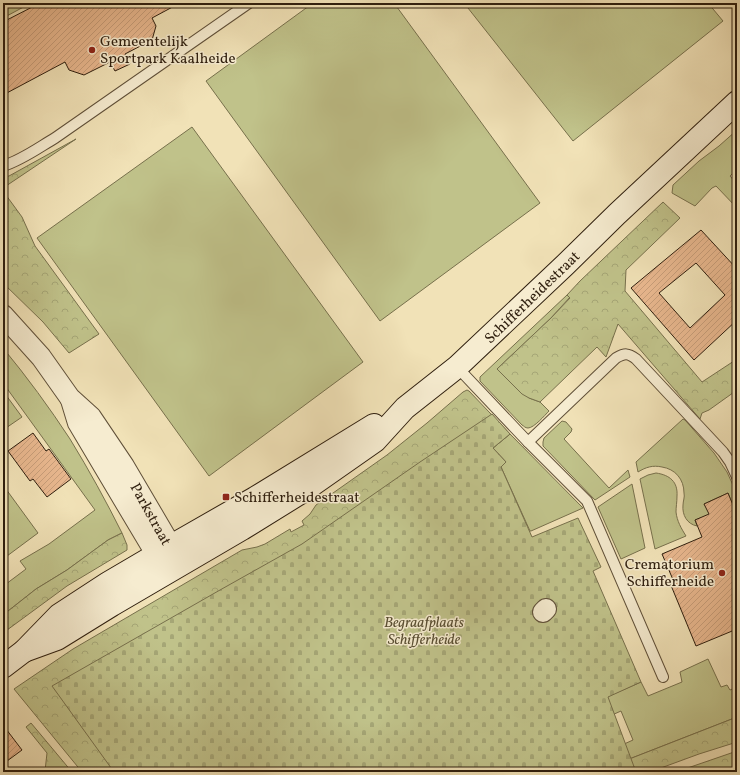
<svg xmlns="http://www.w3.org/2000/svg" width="740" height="775" font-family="Vollkorn,serif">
	<defs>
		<pattern id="forest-crowns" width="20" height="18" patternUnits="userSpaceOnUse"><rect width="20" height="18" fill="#c0c28a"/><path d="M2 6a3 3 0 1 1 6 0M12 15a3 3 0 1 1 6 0" fill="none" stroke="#a5a676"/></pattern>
		<pattern id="cemetery-stones" width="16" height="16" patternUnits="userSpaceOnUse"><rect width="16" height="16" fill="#c0c28a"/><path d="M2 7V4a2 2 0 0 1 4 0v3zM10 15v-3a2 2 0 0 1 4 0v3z" fill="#a5a676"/></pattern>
		<pattern id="building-hatch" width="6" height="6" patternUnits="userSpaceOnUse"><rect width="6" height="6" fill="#e8b78e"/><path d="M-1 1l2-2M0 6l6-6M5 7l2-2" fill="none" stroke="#c79d79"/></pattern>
	</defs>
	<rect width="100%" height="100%" fill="#f1e2b7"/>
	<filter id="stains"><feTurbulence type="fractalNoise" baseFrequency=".005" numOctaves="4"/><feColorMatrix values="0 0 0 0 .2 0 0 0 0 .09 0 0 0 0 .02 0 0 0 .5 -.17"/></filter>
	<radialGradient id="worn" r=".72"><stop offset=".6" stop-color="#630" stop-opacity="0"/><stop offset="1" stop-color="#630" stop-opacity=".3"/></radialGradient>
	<!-- green -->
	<g fill="#c0c28a" stroke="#77704c" fill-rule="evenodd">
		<path d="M3 3H31L3 18Z"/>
		<path d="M313 3H394L540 203 380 321 206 81Z"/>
		<path d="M464 3H708L723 21 573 141Z"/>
		<path d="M192 127 363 362 209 476 37 238Z"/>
		<path d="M737 130V169L730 176 737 184V208L716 186 712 188 695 206 672 193 673 185 699 161 719 146Z"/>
		<path d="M567 295 570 297 551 318 497 369 529 398 540 402 549 411C545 415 534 428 528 428 525 428 524 426 522 425L480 381V377Z"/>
		<path d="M3 348C27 377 49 407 70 439 89 470 106 501 122 533L108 540 67 570 36 589 3 615V580L6 584 26 569 20 561 49 544 95 510 3 383Z"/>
		<path d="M3 391 22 417 3 430Z"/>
		<path d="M683 419 685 420 714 453 727 472 737 494V515L728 493 704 504 711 514 695 520 697 526C687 524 682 515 683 505 683 501 685 497 684 493 684 479 675 469 662 467 653 465 646 467 638 472L636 462Z"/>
		<path d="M562 421 566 422 572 429 571 432 564 439 609 488 628 470 630 477 595 500 543 446V442L544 438Z"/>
		<path d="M510 434 583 508 531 531H530L501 467 506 462 493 448Z"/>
		<path d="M656 473C670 475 678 482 677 496 677 502 676 507 676 512 677 521 681 528 686 536L655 549 640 479 648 475Z"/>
		<path d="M632 484 645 548 621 559 598 507Z"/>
		<path d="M3 485 38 533 3 559Z"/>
		<path d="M708 659 721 687 727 685 730 690 737 687V717L596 772H441L558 718 641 682 648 696 682 682 680 672ZM621 711 633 740 580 764 567 735Z"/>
	</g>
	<!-- forest -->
	<g fill="url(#forest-crowns)" stroke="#77704c">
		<path d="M76 139 3 188V177L9 176Z"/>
		<path d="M3 191 22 217 35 246 99 334 69 353 43 322 3 283Z"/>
		<path d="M663 202 680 218 626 270 625 291 702 382 737 359V390L709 410 702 413 700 419 618 324 606 357 597 347 540 402 529 398 522 394 497 369 551 318 570 298 567 295 580 281Z"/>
		<path d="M467 390 469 391 510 434 493 448 165 772H82L14 689 73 649 242 550 257 547 265 544 290 529 291 532 304 525 302 521 310 514 316 505 387 455 427 423 463 392Z"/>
		<path d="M122 533 127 545V550L67 586 3 633V615L36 589 67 570 108 540Z"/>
		<path d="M737 717V742L699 754 650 772H596Z"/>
		<path d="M31 723 72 772H43L45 771 47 753 26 727Z"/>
		<path d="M737 751V772H676Z"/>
	</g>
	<!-- cemetery -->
	<path fill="url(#cemetery-stones)" stroke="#77704c" d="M492 414 510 434 493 448 506 462 501 467 532 537 578 518 601 567 593 571 641 682 608 697 636 772H114L52 686 220 590 302 544 420 462Z"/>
	<!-- building -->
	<g fill="url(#building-hatch)" stroke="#2e1e0e" fill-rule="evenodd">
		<path d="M40 3H180L152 18 156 26 152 40 125 54 130 64 115 71 110 62 84 75 69 70 65 62 3 95V22Z"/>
		<path d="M701 230 737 269V320L694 360 631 288ZM696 263 725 295 690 328 659 293Z"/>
		<path d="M33 433 46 451 49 449 71 479 47 497 33 479 30 481 8 451Z"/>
		<path d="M728 493 737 515V629L696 646 670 583 674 582 662 554 702 537 695 520 709 514 704 504Z"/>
		<path d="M3 725 22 750 3 764Z"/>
	</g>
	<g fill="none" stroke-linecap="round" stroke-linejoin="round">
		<!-- lane casing -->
		<g stroke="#5f4f38" stroke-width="12">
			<g id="lane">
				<path d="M3 166C22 160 38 148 55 138L249 3"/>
				<path d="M457 367 528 442 587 501 663 677"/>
				<path d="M528 442 616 358C625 353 628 353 636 359L723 452 730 462 737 477"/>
			</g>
		</g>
		<!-- street casing -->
		<g stroke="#5f4f38" stroke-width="22">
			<g id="street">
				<path d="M3 315 41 357 70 398 91 417 124 466 171 546 174 562"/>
				<path d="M71 400 78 423 150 544 156 554 170 564"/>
				<path d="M543 612 546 609"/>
			</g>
		</g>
		<!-- secondary casing -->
		<g stroke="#2e1e0e" stroke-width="24">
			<g id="secondary">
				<path d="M24 651 57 639 112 605 242 529 305 490 375 441 405 408 457 367 565 265 617 214 737 102"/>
				<path d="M3 667 24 651 59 615 108 583 171 546 255 498 374 425"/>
			</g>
		</g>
		<!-- lane -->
		<use href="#lane" stroke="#f6ecd0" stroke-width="10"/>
		<!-- street -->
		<use href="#street" stroke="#f6ecd0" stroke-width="20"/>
		<!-- secondary -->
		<use href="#secondary" stroke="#f6ecd0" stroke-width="22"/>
	</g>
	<!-- markers -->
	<g fill="#8f2418" stroke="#f6ecd0" stroke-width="1.5">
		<circle cx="92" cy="50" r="4"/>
		<rect x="222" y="493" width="8" height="8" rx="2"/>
		<circle cx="722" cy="573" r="4"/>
	</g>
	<g text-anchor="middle" stroke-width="3" stroke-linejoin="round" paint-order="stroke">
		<!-- poi labels -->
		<g font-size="15" fill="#2e1e0e" stroke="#f6ecd0" text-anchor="start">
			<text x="100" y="46">Gemeentelijk<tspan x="100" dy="17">Sportpark Kaalheide</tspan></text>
			<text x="234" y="502">Schifferheidestraat</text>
			<text x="714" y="569" text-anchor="end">Crematorium<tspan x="714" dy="17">Schifferheide</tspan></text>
		</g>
		<!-- street labels -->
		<g font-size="15" fill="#2e1e0e" stroke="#f6ecd0">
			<text transform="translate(532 297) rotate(-44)" y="5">Schifferheidestraat</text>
			<text transform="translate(151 514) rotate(61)" y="5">Parkstraat</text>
		</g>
		<!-- park labels -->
		<g font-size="15" font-style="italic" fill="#5a4f33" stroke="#f6ecd0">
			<text x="424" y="627">Begraafplaats<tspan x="424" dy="17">Schifferheide</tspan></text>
		</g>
	</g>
	<!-- margin -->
	<rect width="740" height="775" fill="none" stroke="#f1e2b7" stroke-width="16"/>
	<rect x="4" y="4" width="732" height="767" fill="none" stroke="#2e1e0e" stroke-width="2"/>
	<rect x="8" y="8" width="724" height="759" fill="none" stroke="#2e1e0e"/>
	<rect width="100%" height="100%" filter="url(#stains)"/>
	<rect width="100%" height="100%" fill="url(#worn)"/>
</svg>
